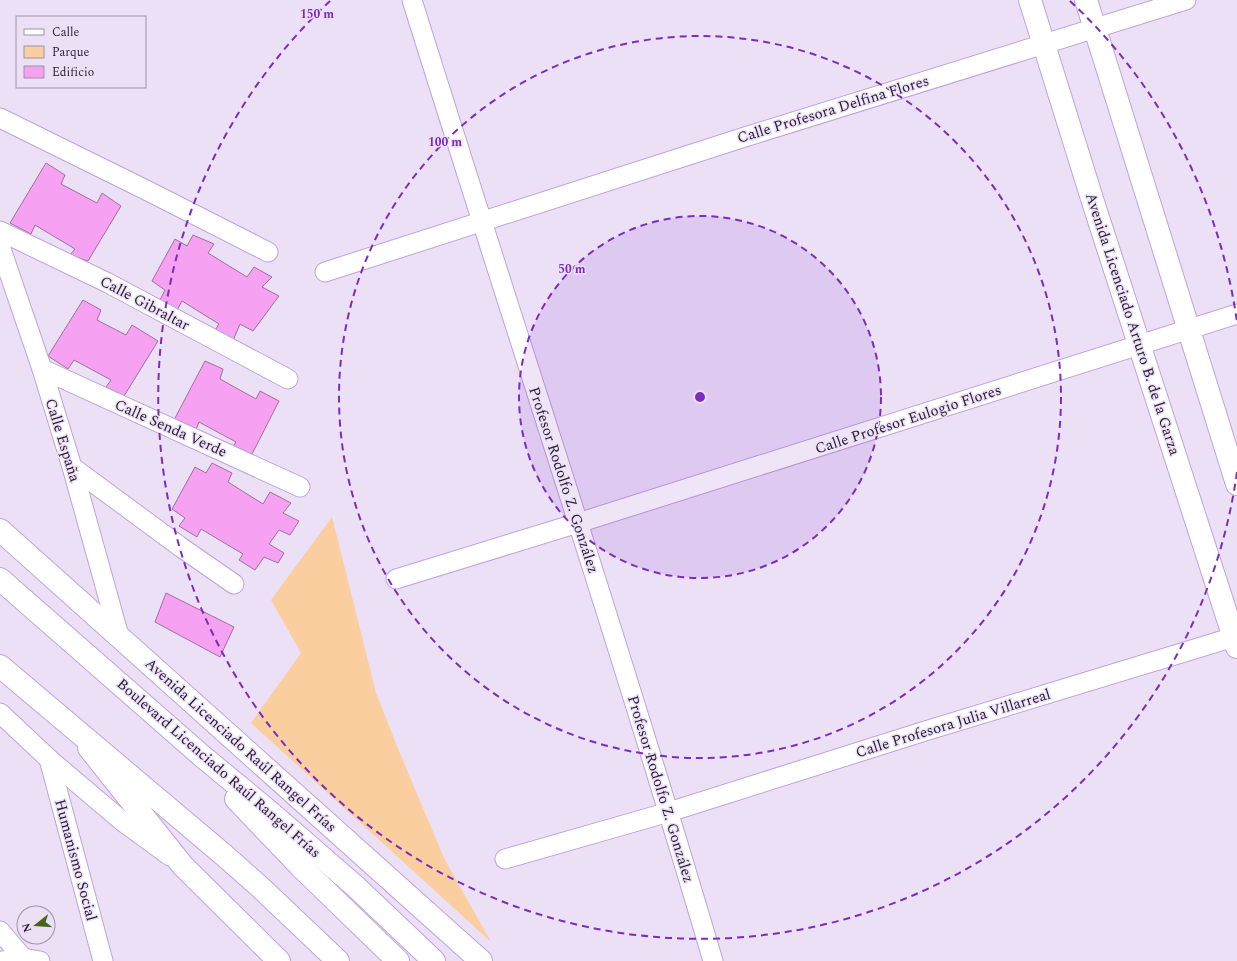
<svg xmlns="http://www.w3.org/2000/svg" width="1237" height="961" font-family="Spectral,serif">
	<rect width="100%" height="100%" fill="#ece0f7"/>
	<!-- green -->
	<path fill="#fbce9f" d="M332 517 376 693 399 751 444 858 491 942 251 723 301 653 271 600Z"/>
	<!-- building -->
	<g fill="#f7a1f3" stroke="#9e719c">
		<path d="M46 163 65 175 61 184 97 203 102 193 121 206 88 261 70 255 75 249 35 225 31 234 10 223Z"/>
		<path d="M193 235 214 244 208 253 247 277 254 267 272 277 262 287 279 296 253 331 240 324 232 343 214 332 219 324 182 301 176 312 159 302 165 290 152 281 175 239 187 246Z"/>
		<path d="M83 300 101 310 97 320 126 335 132 325 158 341 124 396 106 387 111 380 74 360 68 369 48 356Z"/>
		<path d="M205 361 223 369 220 379 256 399 260 391 279 401 250 458 232 448 236 442 199 422 195 432 174 420Z"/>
		<path d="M212 463 232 473 228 482 263 504 270 492 291 503 283 513 299 521 290 535 279 530 269 544 284 553 278 563 264 557 255 570 239 560 243 554 201 529 197 537 179 526 185 518 172 509 195 467 206 473Z"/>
		<path d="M166 593 234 627 220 657 155 622Z"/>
	</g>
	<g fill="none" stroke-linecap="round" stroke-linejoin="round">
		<!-- street casing -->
		<g stroke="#bfa3da" stroke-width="21">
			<g id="street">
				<path d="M412 0C512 320 618 639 713 961"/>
				<path d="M0 118 148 191 268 252"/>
				<path d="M0 231 108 283 288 379"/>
				<path d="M0 246 42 369 72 467 119 636"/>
				<path d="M325 272 748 136 1186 0"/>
				<path d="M42 369 300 487"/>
				<path d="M72 467 182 548 234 584"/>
				<path d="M396 579 578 523 1237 314"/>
				<path d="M0 713 49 759 122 821 170 856"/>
				<path d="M49 759 103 961"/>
				<path d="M505 859 669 812 922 732 1237 636"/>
				<path d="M0 931 23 958"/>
				<path d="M3 961 23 958 40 961"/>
			</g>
		</g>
		<!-- secondary casing -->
		<g stroke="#bfa3da" stroke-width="24">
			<g id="secondary">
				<path d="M1030 0 1094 205 1237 647"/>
				<path d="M1086 0 1237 484"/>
				<path d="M0 530 481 961"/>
				<path d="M89 748 183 866 279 961"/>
			</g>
		</g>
		<!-- primary casing -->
		<g stroke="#bfa3da" stroke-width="24">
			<g id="primary">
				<path d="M0 579 202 756 271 813 355 886 434 961"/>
				<path d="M0 666 225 856 260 887 338 961"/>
				<path d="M236 799 301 867 398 961"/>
			</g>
		</g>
		<!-- street -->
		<use href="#street" stroke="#fff" stroke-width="19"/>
		<!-- secondary -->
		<use href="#secondary" stroke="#fff" stroke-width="22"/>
		<!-- primary -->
		<use href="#primary" stroke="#fff" stroke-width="22"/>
	</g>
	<!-- distance rings -->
	<circle cx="700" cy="397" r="181" fill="#7b2cbf" fill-opacity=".12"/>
	<g fill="none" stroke="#7b2cbf" stroke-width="2" stroke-dasharray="7 5">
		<circle cx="700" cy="397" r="181"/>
		<circle cx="700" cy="397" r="361"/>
		<path d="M1237 472A542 542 0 1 1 330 1M1070 1A542 542 0 0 1 1237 322"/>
	</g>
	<g text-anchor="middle" stroke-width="3" stroke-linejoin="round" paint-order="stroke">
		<!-- street labels -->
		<g font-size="15" fill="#261b2f" stroke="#ece0f7">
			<text transform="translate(833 109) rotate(-17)" y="5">Calle Profesora Delfina Flores</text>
			<text transform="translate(145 303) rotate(28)" y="5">Calle Gibraltar</text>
			<text transform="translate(1133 324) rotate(72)" y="5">Avenida Licenciado Arturo B. de la Garza</text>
			<text transform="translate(908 419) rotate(-18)" y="5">Calle Profesor Eulogio Flores</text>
			<text transform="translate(171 428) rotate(24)" y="5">Calle Senda Verde</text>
			<text transform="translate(63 440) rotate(73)" y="5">Calle España</text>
			<text transform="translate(564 480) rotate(72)" y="5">Profesor Rodolfo Z. González</text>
			<text transform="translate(953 723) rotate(-17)" y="5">Calle Profesora Julia Villarreal</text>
			<text transform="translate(241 745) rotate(42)" y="5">Avenida Licenciado Raúl Rangel Frías</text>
			<text transform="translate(219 768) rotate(41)" y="5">Boulevard Licenciado Raúl Rangel Frías</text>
			<text transform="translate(661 789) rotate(73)" y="5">Profesor Rodolfo Z. González</text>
			<text transform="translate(76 860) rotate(75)" y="5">Humanismo Social</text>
		</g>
	</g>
	<circle cx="700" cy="397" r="6" fill="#7b2cbf" stroke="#ece0f7" stroke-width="2"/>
	<g font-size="12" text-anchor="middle" font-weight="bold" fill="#7b2cbf" stroke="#ece0f7" stroke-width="3" stroke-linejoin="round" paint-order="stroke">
		<text x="317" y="18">150 m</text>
		<text x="445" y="146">100 m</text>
		<text x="572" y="273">50 m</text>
	</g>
	<!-- legend -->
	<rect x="16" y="16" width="130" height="72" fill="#ece0f7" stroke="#9d91a7"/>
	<rect x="24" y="29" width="20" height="6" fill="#ffffff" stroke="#9d91a7"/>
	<text x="52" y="36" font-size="12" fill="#261b2f">Calle</text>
	<rect x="24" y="46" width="20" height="12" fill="#fbce9f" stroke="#9d91a7"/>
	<text x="52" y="56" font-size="12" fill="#261b2f">Parque</text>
	<rect x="24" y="66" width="20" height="12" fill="#f7a1f3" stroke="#9d91a7"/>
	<text x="52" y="76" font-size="12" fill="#261b2f">Edificio</text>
	<!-- north arrow -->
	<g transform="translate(36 925) rotate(253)"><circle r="19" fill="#ece0f7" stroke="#9d91a7"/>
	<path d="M0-3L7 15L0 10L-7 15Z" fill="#486518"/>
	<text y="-6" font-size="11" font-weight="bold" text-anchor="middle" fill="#261b2f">N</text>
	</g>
</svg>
